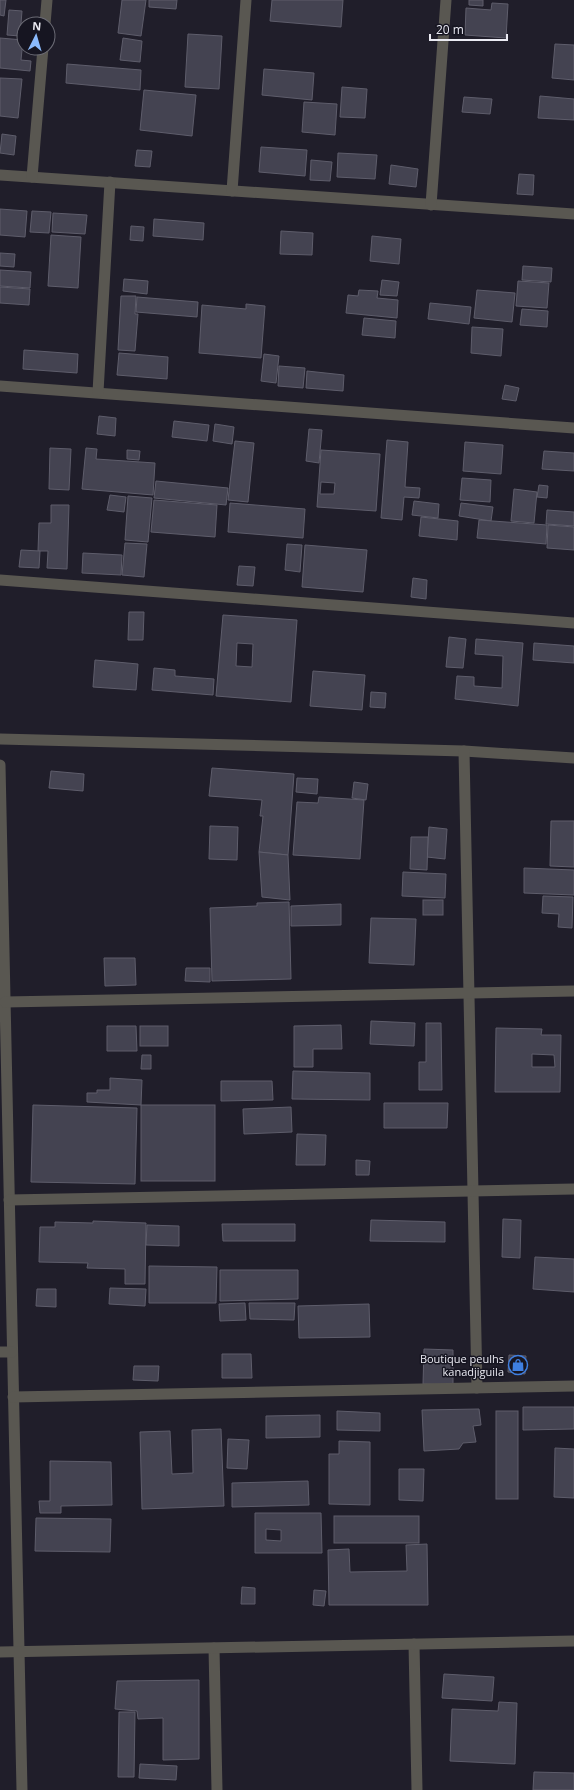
<svg xmlns="http://www.w3.org/2000/svg" width="574" height="1790" font-family="'Open Sans',sans-serif">
	<rect width="100%" height="100%" fill="#201e2a"/>
	<!-- building -->
	<g fill="#444351" stroke="#5e5d6b" fill-rule="evenodd">
		<path d="M0 0H6L4 16 0 15Z"/>
		<path d="M122 0H146L141 36 118 33Z"/>
		<path d="M149 0H177L176 9 149 7Z"/>
		<path d="M272 0H343L341 27 270 21Z"/>
		<path d="M469 0H483V6L469 5Z"/>
		<path d="M492 3 508 4 506 38 465 35 466 8 491 10Z"/>
		<path d="M9 10 22 11 20 36 7 35Z"/>
		<path d="M188 34 222 36 219 89 185 87Z"/>
		<path d="M0 38 23 40 21 60 31 61 30 71 0 68Z"/>
		<path d="M123 38 142 41 140 62 120 60Z"/>
		<path d="M555 44 574 45V80L552 78Z"/>
		<path d="M67 64 141 70 140 90 66 83Z"/>
		<path d="M264 69 314 73 312 100 262 95Z"/>
		<path d="M0 78 22 79 18 118 0 116Z"/>
		<path d="M342 87 367 89 365 118 340 117Z"/>
		<path d="M144 90 196 95 192 136 140 130Z"/>
		<path d="M540 96 574 99V120L538 118Z"/>
		<path d="M464 97 492 99 490 114 462 112Z"/>
		<path d="M304 102 337 104 335 135 302 132Z"/>
		<path d="M2 134 16 136 14 155 0 153Z"/>
		<path d="M261 147 307 150 305 176 259 172Z"/>
		<path d="M137 150 152 151 150 167 135 166Z"/>
		<path d="M338 153 377 155 375 179 337 177Z"/>
		<path d="M311 160 332 162 330 181 310 180Z"/>
		<path d="M391 165 418 169 416 187 389 184Z"/>
		<path d="M519 174 534 175 533 195 517 194Z"/>
		<path d="M0 209 27 211 25 237 0 235Z"/>
		<path d="M32 211 51 212 49 233 30 232Z"/>
		<path d="M53 213 87 215 85 234 52 232Z"/>
		<path d="M154 219 204 223 203 240 153 236Z"/>
		<path d="M131 226 144 227 143 241 130 240Z"/>
		<path d="M281 231 313 233 312 255 280 254Z"/>
		<path d="M51 235 81 237 78 288 48 286Z"/>
		<path d="M372 236 401 239 399 264 370 261Z"/>
		<path d="M0 253 15 254 14 267 0 266Z"/>
		<path d="M523 266 552 268 551 282 522 280Z"/>
		<path d="M0 270 31 272 30 288 0 286Z"/>
		<path d="M124 279 148 281 147 294 123 291Z"/>
		<path d="M382 280 399 282 397 296 380 295Z"/>
		<path d="M518 281 549 283 547 308 516 306Z"/>
		<path d="M0 287 30 289 29 305 0 303Z"/>
		<path d="M359 290 378 291 377 298 398 300 397 318 346 313 348 295 358 296Z"/>
		<path d="M477 290 515 293 512 322 474 318Z"/>
		<path d="M121 296H136L135 314H138L135 351 118 350Z"/>
		<path d="M137 297 198 302 197 317 136 312Z"/>
		<path d="M430 303 471 307 469 324 428 319Z"/>
		<path d="M246 304 265 306 261 358 199 353 202 305 246 309Z"/>
		<path d="M522 309 548 311 547 327 520 325Z"/>
		<path d="M364 318 396 321 395 338 362 335Z"/>
		<path d="M472 327 503 329 501 356 471 353Z"/>
		<path d="M24 350 78 354 77 373 23 369Z"/>
		<path d="M119 353 168 357 167 379 117 375Z"/>
		<path d="M264 354 279 356 276 383 261 381Z"/>
		<path d="M279 366 305 368 303 388 278 386Z"/>
		<path d="M307 371 344 375 343 391 306 388Z"/>
		<path d="M505 385 519 388 516 401 502 399Z"/>
		<path d="M99 416 116 418 115 436 97 434Z"/>
		<path d="M174 421 209 425 207 441 172 437Z"/>
		<path d="M215 424 234 427 232 444 213 441Z"/>
		<path d="M309 429 322 430 319 463 306 461Z"/>
		<path d="M387 440 408 442 405 487 420 488 419 498 404 497 402 520 381 518Z"/>
		<path d="M235 441 254 443 248 502 228 500Z"/>
		<path d="M465 442 503 445 501 474 463 471Z"/>
		<path d="M50 448 71 449 69 490 49 489Z"/>
		<path d="M86 448 97 449 96 459 155 463 153 495 82 489Z"/>
		<path d="M127 450 140 451 139 460 127 459Z"/>
		<path d="M321 450 380 454 376 511 317 507ZM321 482 335 483 334 494H320Z"/>
		<path d="M544 451 574 453V471L542 469Z"/>
		<path d="M462 478 491 480 490 502 460 500Z"/>
		<path d="M156 481 228 488 226 505 154 498Z"/>
		<path d="M539 485 548 486 547 498 537 497Z"/>
		<path d="M514 489 537 492 534 523 511 521Z"/>
		<path d="M110 495 126 497 124 512 107 510Z"/>
		<path d="M128 496 152 498 148 542 125 540Z"/>
		<path d="M154 500 217 505 215 537 151 532Z"/>
		<path d="M414 501 439 504 438 518 412 515Z"/>
		<path d="M230 503 305 509 303 538 228 532Z"/>
		<path d="M461 503 493 507 491 521 459 516Z"/>
		<path d="M51 505H69L67 569 47 568 48 551H38L39 523H51Z"/>
		<path d="M547 510 574 512V526L546 524Z"/>
		<path d="M421 517 458 521 457 540 419 536Z"/>
		<path d="M479 520 547 525 546 544 477 538Z"/>
		<path d="M548 525 574 527V550L547 548Z"/>
		<path d="M125 543 147 544 144 577 122 575Z"/>
		<path d="M287 544 302 545 300 572 285 570Z"/>
		<path d="M305 545 367 550 363 592 302 587Z"/>
		<path d="M21 550 40 551 39 568 19 567Z"/>
		<path d="M83 553 122 555 121 575 82 573Z"/>
		<path d="M239 566 255 567 253 586 237 585Z"/>
		<path d="M413 578 427 580 426 599 411 597Z"/>
		<path d="M129 612H144L143 640H128Z"/>
		<path d="M223 615 297 620 291 702 216 696ZM237 643 253 644 252 667 236 666Z"/>
		<path d="M449 637 466 639 463 668 446 667Z"/>
		<path d="M476 639 523 643 518 706 455 699 457 676 474 677V686L502 688 503 656 475 654Z"/>
		<path d="M534 643 574 646V663L533 660Z"/>
		<path d="M95 660 138 664 136 690 93 687Z"/>
		<path d="M154 668 175 670V676L214 679 213 695 152 690Z"/>
		<path d="M313 671 365 675 362 710 310 706Z"/>
		<path d="M371 692 386 693 385 708 370 707Z"/>
		<path d="M212 768 294 774 288 855 259 852 263 816H260L262 800 209 796Z"/>
		<path d="M51 771 84 774 83 791 49 788Z"/>
		<path d="M297 778 318 779 317 794 296 792Z"/>
		<path d="M354 782 368 784 366 800 352 798Z"/>
		<path d="M319 797 364 800 360 859 293 855 297 802 318 803Z"/>
		<path d="M551 821H574V867L550 866Z"/>
		<path d="M210 826 238 827 237 860 209 859Z"/>
		<path d="M429 827 447 829 445 859 427 857Z"/>
		<path d="M411 837H428L427 870 410 869Z"/>
		<path d="M259 852 288 855 290 900 262 897Z"/>
		<path d="M524 868 574 870V895L524 893Z"/>
		<path d="M403 872 446 874 445 898 402 896Z"/>
		<path d="M543 896 573 897 572 928 558 927 559 914 542 913Z"/>
		<rect x="423" y="900" width="20" height="15"/>
		<path d="M289 902 291 979 212 981 210 908 257 906V903Z"/>
		<path d="M341 904V925L291 926V906Z"/>
		<path d="M371 918 416 919 414 965 369 963Z"/>
		<path d="M104 958H135L136 985 105 986Z"/>
		<path d="M186 968H210V982L185 981Z"/>
		<path d="M371 1021 415 1023 414 1046 370 1044Z"/>
		<path d="M426 1023H441L442 1090H419V1062H426Z"/>
		<path d="M341 1025 342 1049H313V1067H294V1026Z"/>
		<path d="M107 1026H136L137 1051H107Z"/>
		<rect x="140" y="1026" width="28" height="20"/>
		<path d="M496 1028 542 1029 541 1035H561L560 1092H495ZM532 1054 554 1055 555 1067H532Z"/>
		<path d="M142 1055H151V1069H141Z"/>
		<path d="M293 1071 370 1073V1100L292 1099Z"/>
		<path d="M110 1078 142 1080 141 1105 87 1102V1093H97V1090H110Z"/>
		<path d="M221 1081H272L273 1100 221 1101Z"/>
		<path d="M384 1103H448L447 1128H384Z"/>
		<path d="M33 1105 137 1108 135 1184 31 1182Z"/>
		<rect x="141" y="1105" width="74" height="76"/>
		<path d="M291 1107 292 1132 244 1134 243 1109Z"/>
		<path d="M297 1134 326 1135 325 1165H296Z"/>
		<path d="M356 1160 370 1161 369 1175H356Z"/>
		<path d="M503 1219 521 1220 520 1258 502 1257Z"/>
		<path d="M371 1220 445 1222V1242L370 1241Z"/>
		<path d="M93 1221 146 1223 145 1284H125V1269L87 1268 88 1263 39 1262 40 1227H55V1222L93 1223Z"/>
		<path d="M222 1224H295V1241H223Z"/>
		<path d="M147 1225 179 1226V1246L146 1245Z"/>
		<path d="M535 1257 574 1259V1292L533 1289Z"/>
		<path d="M149 1266 217 1267 216 1303H149Z"/>
		<path d="M220 1270H298V1299L220 1301Z"/>
		<path d="M110 1288 146 1289 145 1306 109 1304Z"/>
		<path d="M37 1289H56V1307L36 1306Z"/>
		<path d="M245 1303 246 1320 220 1321 219 1304Z"/>
		<path d="M249 1303H295L294 1320 250 1319Z"/>
		<path d="M369 1304 370 1337 299 1338 298 1306Z"/>
		<path d="M424 1349 453 1350V1385L423 1384Z"/>
		<path d="M222 1354H251L252 1378H222Z"/>
		<path d="M509 1355 526 1356 525 1374 508 1372Z"/>
		<path d="M134 1366H159L158 1381 133 1380Z"/>
		<path d="M523 1407H574V1429L523 1430Z"/>
		<path d="M479 1409 481 1425 473 1426 476 1442 463 1443 459 1449 424 1451 422 1410Z"/>
		<path d="M337 1411 380 1413V1431L337 1430Z"/>
		<rect x="496" y="1411" width="22" height="88"/>
		<path d="M320 1415V1437L266 1438V1416Z"/>
		<path d="M221 1429 224 1506 142 1509 140 1432 170 1431 172 1474 193 1473 192 1430Z"/>
		<path d="M228 1439 249 1440 247 1469 227 1468Z"/>
		<path d="M339 1441 370 1442V1505L329 1504V1454H339Z"/>
		<path d="M555 1448 574 1449V1498L554 1497Z"/>
		<path d="M50 1461 111 1462 112 1505 61 1506V1513H40L39 1501H50Z"/>
		<path d="M399 1469H424L423 1501 399 1500Z"/>
		<path d="M308 1481 309 1505 232 1507V1483Z"/>
		<path d="M255 1513H321L322 1553H255ZM266 1529 281 1530V1541L266 1540Z"/>
		<rect x="334" y="1516" width="85" height="27"/>
		<path d="M36 1518 111 1519 110 1552 35 1551Z"/>
		<path d="M427 1544 428 1605H329L328 1550 349 1549 350 1572 407 1571 406 1545Z"/>
		<path d="M242 1587 255 1588V1604H241Z"/>
		<path d="M314 1590 326 1591 324 1606 313 1605Z"/>
		<path d="M444 1674 494 1677 492 1701 442 1698Z"/>
		<path d="M199 1680V1759L163 1760V1718L138 1719 137 1711 115 1709 117 1681Z"/>
		<path d="M499 1702 517 1703 515 1764 450 1761 452 1709 498 1711Z"/>
		<path d="M119 1712H135L134 1777H118Z"/>
		<path d="M140 1764 177 1766 176 1780 139 1778Z"/>
		<path d="M534 1772 574 1773V1790H533Z"/>
	</g>
	<g fill="none" stroke-linecap="round" stroke-linejoin="round">
		<!-- minor -->
		<g stroke="#595751" stroke-width="11">
			<path d="M45 24 47 0"/>
			<path d="M0 175 574 214"/>
			<path d="M32 177 43 48"/>
			<path d="M232 191 246 0"/>
			<path d="M431 205 446 0"/>
			<path d="M0 386 574 428"/>
			<path d="M98 392 110 182"/>
			<path d="M0 580 574 623"/>
			<path d="M0 739 464 751 574 758"/>
			<path d="M464 751 477 1388"/>
			<path d="M0 765 22 1790"/>
			<path d="M5 1002 574 991"/>
			<path d="M9 1200 574 1189"/>
			<path d="M0 1352H12"/>
			<path d="M13 1397 574 1386"/>
			<path d="M414 1644 417 1790"/>
			<path d="M214 1648 217 1790"/>
			<path d="M0 1652 574 1641"/>
		</g>
	</g>
	<!-- icons -->
	<defs>
		<g id="shop-ring" transform="scale(1)"><circle r="9.5" fill="#161521" stroke="#3f7fe0" stroke-width="1.5"/><path d="M-5-2.5h2.3a2.7 3.5 0 0 1 5.4 0H5L5.5 6h-11ZM-1.5-2.5h3a1.5 2.3 0 0 0-3 0Z" fill="#3f7fe0"/></g>
	</defs>
	<g fill-rule="evenodd">
		<use href="#shop-ring" x="518" y="1365"/>
	</g>
	<g text-anchor="middle" stroke-width="3" stroke-linejoin="round" paint-order="stroke">
		<!-- poi labels -->
		<g font-size="11" fill="#ebebf3" stroke="#161521" text-anchor="end">
			<text x="504" y="1363">Boutique peulhs<tspan x="504" dy="13">kanadjiguila</tspan></text>
		</g>
	</g>
	<!-- north arrow -->
	<g transform="translate(36 36) rotate(5)"><circle r="19" fill="#161521" stroke="#6b6b75"/>
	<path d="M0-3L7 15L0 10L-7 15Z" fill="#8bbafc"/>
	<text y="-6" font-size="11" font-weight="bold" text-anchor="middle" fill="#ebebf3">N</text>
	</g>
	<!-- scale -->
	<path d="M430 34v6h77v-6" fill="none" stroke="#ebebf3" stroke-width="2"/>
	<text x="436" y="34" font-size="12" fill="#ebebf3" stroke="#161521" stroke-width="3" paint-order="stroke">20 m</text>
</svg>
